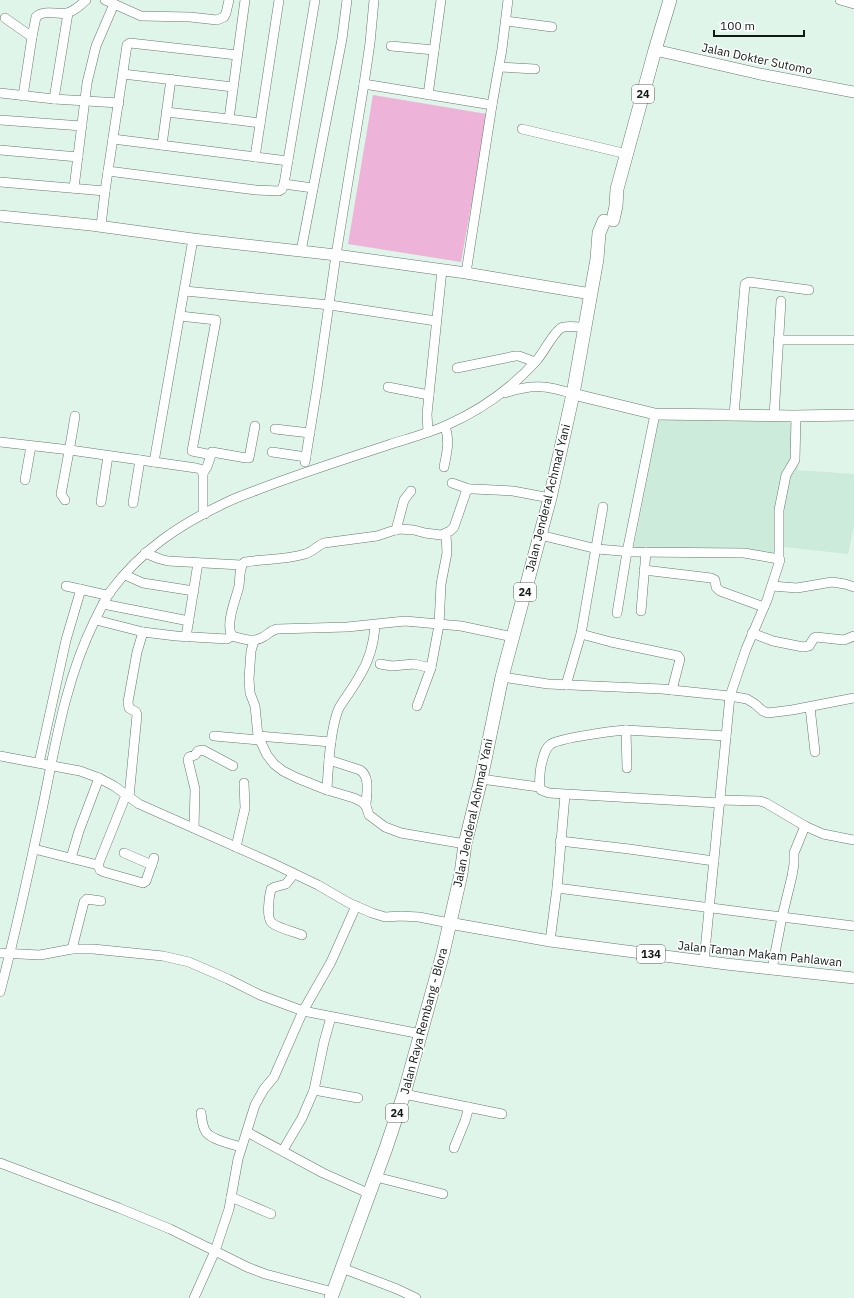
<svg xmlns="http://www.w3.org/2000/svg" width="854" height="1298" font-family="'IBM Plex Sans',sans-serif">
	<rect width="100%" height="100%" fill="#dff5ea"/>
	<!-- built -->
	<path fill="#ccebdb" d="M659 418 800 420 798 470 854 474V526L848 554 784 547 781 558 633 552Z"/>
	<!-- pitch -->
	<path fill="#edb3d8" d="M373 95 487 114 478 207 471 206 461 262 348 244Z"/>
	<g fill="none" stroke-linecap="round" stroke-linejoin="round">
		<!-- minor casing -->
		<g stroke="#65796e" stroke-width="10">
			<g id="minor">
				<path d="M105 0 141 16 190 17 217 20 224 17 226 13 229 0"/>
				<path d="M245 0 229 119 260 123"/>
				<path d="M840 0 854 4"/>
				<path d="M5 18 32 37"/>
				<path d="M506 21 552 27"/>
				<path d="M391 46 434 50"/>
				<path d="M499 67 535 69"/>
				<path d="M123 74 233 87"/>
				<path d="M364 84 370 43 374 0"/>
				<path d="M0 93 54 99 119 103"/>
				<path d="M428 95 441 0"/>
				<path d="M23 96 32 37 36 17C44 9 57 15 67 13 74 11 81 5 86 0"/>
				<path d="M54 99 68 13"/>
				<path d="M492 105 502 49 508 0"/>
				<path d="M166 112 229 119"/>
				<path d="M0 120 82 126"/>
				<path d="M522 129 627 154"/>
				<path d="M113 139 288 161"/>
				<path d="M162 145 171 79"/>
				<path d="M0 150 78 157"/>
				<path d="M255 157 279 0"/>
				<path d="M108 171 256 190 279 191 282 189 284 184 315 0"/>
				<path d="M0 182 105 191"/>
				<path d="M284 184 313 188"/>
				<path d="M74 188 87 83 96 46 114 4"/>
				<path d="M101 226 105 191 127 45 130 43 237 55"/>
				<path d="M301 251 342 39 347 0"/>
				<path d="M185 291 330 305 436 321"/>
				<path d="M180 316 216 320 192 451 207 454"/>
				<path d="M778 340H854"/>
				<path d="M457 368 515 356H519L535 362"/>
				<path d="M388 387 429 395"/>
				<path d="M505 393C531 384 547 385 573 394"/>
				<path d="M734 415 745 284 749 282 809 290"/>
				<path d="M774 416 781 301"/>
				<path d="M275 429 310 433"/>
				<path d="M428 432 427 414 442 270"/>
				<path d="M0 442 70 450 196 468 200 469 203 473V510L205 514"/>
				<path d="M272 452 306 457"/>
				<path d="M154 462 193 239"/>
				<path d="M305 462 317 388 336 255 364 84 492 105 466 273"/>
				<path d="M444 467C447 451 450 442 445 426"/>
				<path d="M203 473 207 467 212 452 246 458H249L255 426"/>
				<path d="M25 480 31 446"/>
				<path d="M452 483 469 489"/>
				<path d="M65 500 61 494C66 468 71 442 75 416"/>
				<path d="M101 502 108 456"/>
				<path d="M133 503 140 460"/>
				<path d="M396 530 404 500 411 491"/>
				<path d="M540 535 597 549 633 552 744 553 779 559 780 560 767 600 746 649 730 696 704 961"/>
				<path d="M145 553 160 559 168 561 241 565"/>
				<path d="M779 559V510L786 475 795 460 796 416"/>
				<path d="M644 570 711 578 715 580 716 587 720 591 764 607"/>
				<path d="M125 575 143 583 194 591"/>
				<path d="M66 586 106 595 110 593"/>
				<path d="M772 586 797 588 832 582 845 584 854 587"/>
				<path d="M103 604 189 621"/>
				<path d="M641 611 646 552"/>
				<path d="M617 613 627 552 655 414"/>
				<path d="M96 620 143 632 176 636 227 639 232 636"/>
				<path d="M752 633 773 641 803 647 809 646 814 638 816 637 844 640 854 636"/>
				<path d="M581 634 611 642 678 656 680 659 672 690"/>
				<path d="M186 637 198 563"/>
				<path d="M513 637 461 626 405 621 347 627 277 629C272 630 268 634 263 637 254 643 243 639 232 636 225 624 236 599 239 586 240 579 239 566 245 562 264 559 285 560 305 554 312 552 317 546 324 543L377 536 392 531 400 529 414 530 425 533 441 535 450 531 454 527 466 492 469 489H473L513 491 550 498"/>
				<path d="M254 641 251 651 249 679 250 693 255 706 258 736 267 755 274 764 283 771 297 778 327 790 354 798 362 802 366 806 369 815 385 827 401 833 465 844"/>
				<path d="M380 664 392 666 414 664 431 668"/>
				<path d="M502 677 548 684 662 689 730 696 747 699 755 704 763 711 768 713 792 710 854 698"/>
				<path d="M566 685 581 634 603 507"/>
				<path d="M417 706 431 668 439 625 441 584 447 553 446 534"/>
				<path d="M810 707 815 752"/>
				<path d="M626 730 627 768"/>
				<path d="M214 736 259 740"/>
				<path d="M258 736 331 742"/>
				<path d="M0 756 80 771 99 778 114 786 139 804 272 863 318 885 349 903 372 913 385 917 401 916 419 917 449 923"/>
				<path d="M329 760 360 770C371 777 366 795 366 806"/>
				<path d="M39 763 66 640 81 589"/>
				<path d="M481 779 539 787"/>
				<path d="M327 790C328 768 330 728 339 708 345 698 353 688 359 677 369 661 374 644 375 625"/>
				<path d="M126 795 98 865 100 870 104 872 143 883 146 881 154 858"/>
				<path d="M129 797 137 715 136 712 129 708 128 702 137 652 143 632"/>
				<path d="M720 800 760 801 766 803 805 826 823 834 854 840"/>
				<path d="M720 803 549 793 541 790C538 783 540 774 541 766 543 759 544 749 551 744 560 738 613 731 626 730L726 736"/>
				<path d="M194 828 195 789 188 760 189 757 195 755 198 751 203 750 233 766"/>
				<path d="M560 841 629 849 714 861"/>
				<path d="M236 847 245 808 244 783"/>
				<path d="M34 849 98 865"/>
				<path d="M124 853 152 865"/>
				<path d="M71 858 79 831 99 778"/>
				<path d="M294 874 286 884 275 887 271 889C269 897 266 918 272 923 278 928 294 932 302 935"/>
				<path d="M557 888 782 917 792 876 794 864V853L805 826"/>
				<path d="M550 941 557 888 565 795"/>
				<path d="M72 949 84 902 87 899 101 901"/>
				<path d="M0 953 40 955 72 949H93L163 956 189 962 228 979 260 995 303 1011 421 1034"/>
				<path d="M772 969 782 917 854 926"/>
				<path d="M0 992C16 932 29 871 42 810 55 747 65 681 94 622 99 612 104 601 110 592 141 550 179 525 225 503 235 498 246 494 257 490 301 473 346 459 391 444 410 438 429 433 447 425 483 409 511 389 537 360 544 352 553 333 561 328 567 325 578 327 585 328"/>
				<path d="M314 1090 358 1098"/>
				<path d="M404 1094 502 1114"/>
				<path d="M201 1113C202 1119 202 1126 206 1132 212 1140 231 1144 241 1147"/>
				<path d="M247 1132 323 1173 370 1194"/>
				<path d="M454 1148 465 1121 469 1107"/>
				<path d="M283 1150 302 1118 314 1090 324 1042 331 1017"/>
				<path d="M0 1163 119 1208 170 1229 215 1251 194 1298"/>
				<path d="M376 1177 443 1194"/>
				<path d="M231 1197 271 1214"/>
				<path d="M342 1268 397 1289 416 1298"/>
				<path d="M333 1292 265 1274 247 1267 215 1251 229 1209 238 1159 255 1105 264 1089 274 1077 303 1011 331 962 356 906"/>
			</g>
		</g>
		<!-- major casing -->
		<g stroke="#65796e" stroke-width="12">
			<g id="major">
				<path d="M655 50 760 74 854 92"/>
				<path d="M0 216 91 225 193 239 336 255 466 273 591 294"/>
				<path d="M573 394 655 414 793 416 854 415"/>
				<path d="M449 923 550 941 726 964 854 978"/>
			</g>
		</g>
		<!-- highway casing -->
		<g stroke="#65796e" stroke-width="14">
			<g id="highway">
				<path d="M613 220 616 206 617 189 655 50 670 0"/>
				<path d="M331 1298 386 1148 404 1094 443 953 461 874 465 844 481 779 502 677 550 498 573 394 597 259 599 233 604 221"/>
			</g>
		</g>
		<!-- minor -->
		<use href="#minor" stroke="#fff" stroke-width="9"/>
		<!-- major -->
		<use href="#major" stroke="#fff" stroke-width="11"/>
		<!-- highway -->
		<use href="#highway" stroke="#fff" stroke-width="13"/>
	</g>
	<g text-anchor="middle" stroke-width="3" stroke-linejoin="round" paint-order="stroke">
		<!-- shield labels -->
		<g fill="#fff" stroke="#595f5c" stroke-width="1">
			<rect x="632" y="85" width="22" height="18" rx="3"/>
			<rect x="514" y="583" width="22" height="18" rx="3"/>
			<rect x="637" y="945" width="28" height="18" rx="3"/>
			<rect x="386" y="1104" width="22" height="18" rx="3"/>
		</g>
		<g font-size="11" font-weight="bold" fill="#121a16">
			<text x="643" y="98">24</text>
			<text x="525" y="596">24</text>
			<text x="651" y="958">134</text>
			<text x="397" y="1117">24</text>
		</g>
		<!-- street labels -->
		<g font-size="12" fill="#121a16" stroke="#fff">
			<text transform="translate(757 59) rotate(12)" y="4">Jalan Dokter Sutomo</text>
			<text transform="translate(548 498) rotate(-76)" y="4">Jalan Jenderal Achmad Yani</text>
			<text transform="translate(473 813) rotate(-78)" y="4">Jalan Jenderal Achmad Yani</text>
			<text transform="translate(760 954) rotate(6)" y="4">Jalan Taman Makam Pahlawan</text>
			<text transform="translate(424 1021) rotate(-75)" y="4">Jalan Raya Rembang - Blora</text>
		</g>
	</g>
	<!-- scale -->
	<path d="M714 30v6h90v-6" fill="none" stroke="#121a16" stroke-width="2"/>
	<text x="720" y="30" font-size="12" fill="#121a16" stroke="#ffffff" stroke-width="3" paint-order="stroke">100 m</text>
</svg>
